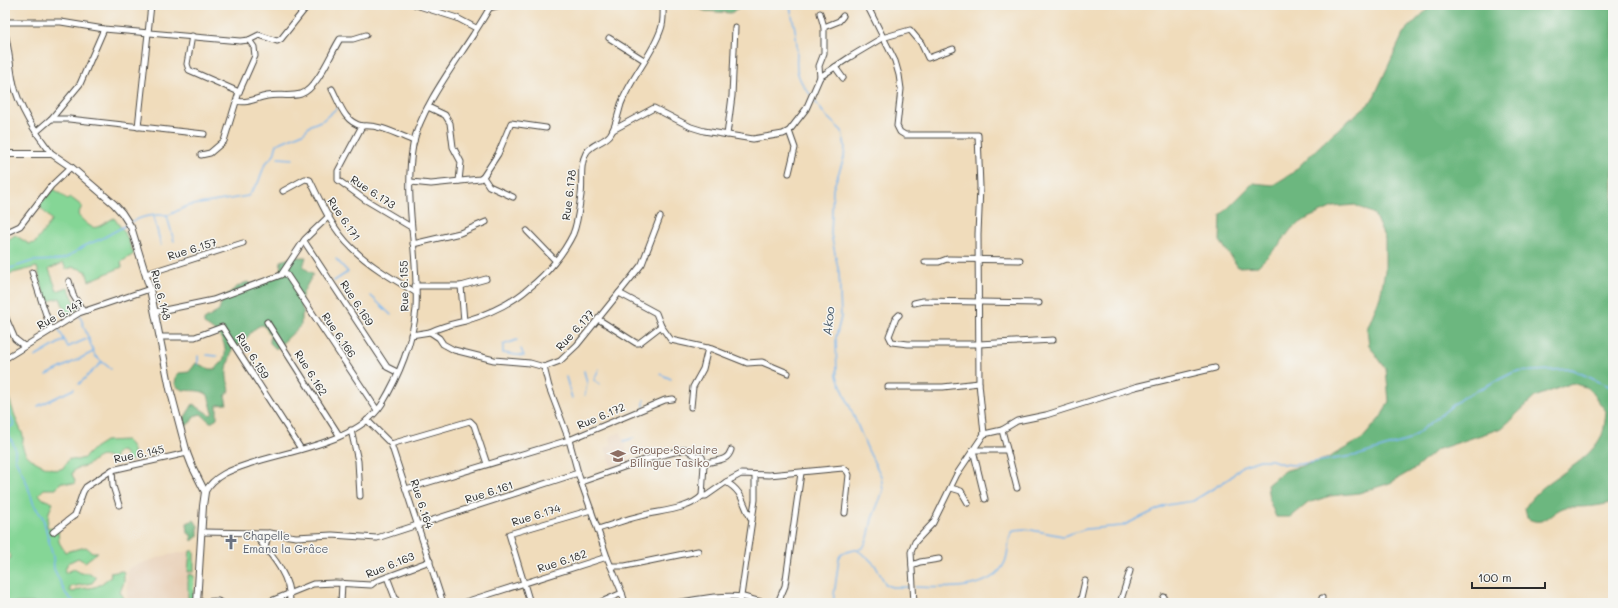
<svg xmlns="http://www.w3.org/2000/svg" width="1618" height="608" font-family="Mali,sans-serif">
	<rect width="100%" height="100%" fill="#f6f6f2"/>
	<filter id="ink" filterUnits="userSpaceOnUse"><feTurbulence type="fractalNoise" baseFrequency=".025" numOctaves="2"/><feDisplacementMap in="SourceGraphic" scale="8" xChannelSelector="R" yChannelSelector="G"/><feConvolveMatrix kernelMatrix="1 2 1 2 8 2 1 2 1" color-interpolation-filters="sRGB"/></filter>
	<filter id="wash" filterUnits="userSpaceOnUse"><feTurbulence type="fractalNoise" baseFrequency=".012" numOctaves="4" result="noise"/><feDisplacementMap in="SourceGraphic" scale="16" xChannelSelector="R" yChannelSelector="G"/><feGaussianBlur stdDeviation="0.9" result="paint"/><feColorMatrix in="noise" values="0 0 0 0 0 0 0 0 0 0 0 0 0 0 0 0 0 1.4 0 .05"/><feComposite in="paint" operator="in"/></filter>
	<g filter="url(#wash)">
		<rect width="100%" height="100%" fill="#f0dcbb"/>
		<!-- built -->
		<g fill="#e8cfb6">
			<path d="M621 432 630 462 612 468 605 448 611 445 610 436Z"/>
			<path d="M195 550 193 600 137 603H130L127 600 128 568 163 556Z"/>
		</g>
		<!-- green -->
		<g fill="#85d696" stroke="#588060">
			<path d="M54 189 67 199 70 197 82 206 78 215C96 234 94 228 114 218L125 233 134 254 121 262 122 267 89 281 86 271 74 267 66 269 63 263 49 269 57 291 68 287 78 309 67 316 60 298 46 302 37 267 5 275V242L15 235 29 244 35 243 52 220 38 205Z"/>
			<path d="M5 387C11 403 15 419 22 433 25 438 21 444 23 448 26 460 47 468 58 470L63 468 69 459 77 460 84 458 94 448 105 441 126 440C132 445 136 453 132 461L126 460 125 453 121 451 118 452 113 459C99 454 100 456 89 464 85 467 79 467 74 470L72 474 75 481 74 484 61 482 56 489H44L39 494 43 499 53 503 49 512 47 527 58 530 59 542 65 552 86 547 92 552H98L85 562 78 558 68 563 65 570V573L74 569 81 573H90L96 578 92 583 70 587V591L74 592C81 587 86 589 94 587 101 586 104 580 111 577L110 573 122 571 124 572V582L120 592 124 598 122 603H5V561L11 558 9 553 5 554Z"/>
			<path d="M190 551H194V571L188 572Z"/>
			<path d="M190 574 194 576 193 598 188 599V575Z"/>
		</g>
		<!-- forest -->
		<g fill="#6cb77f" stroke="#4c7155">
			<path d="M689 5H743L731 13 705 11Z"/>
			<path d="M1432 5H1613V502C1601 506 1588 507 1575 507 1571 507 1567 506 1563 508 1550 513 1544 528 1527 518L1525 508C1545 475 1585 469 1602 435 1605 428 1605 418 1606 411L1588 388 1572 383 1535 397 1502 428 1436 450 1416 468 1390 483 1359 493 1330 496 1308 503 1291 517H1276L1269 500 1267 485 1284 471 1326 459 1362 439 1381 417 1389 401 1386 369 1369 345 1367 329 1380 297 1385 271V239L1374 214 1355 205 1333 207 1308 218 1292 228 1279 245 1258 266 1238 267 1220 241 1221 215 1253 183 1273 185 1291 174 1330 136 1372 101 1404 32Z"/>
			<path d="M293 257H306L303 267 313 274C308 285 295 300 304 312L301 317V325C293 334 284 341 276 349L270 343V334L263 325C252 326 248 341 237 346L233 345C229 366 223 368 230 390L225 396 227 404 217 405V418L213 422H210L201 414 194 416 191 422 185 426 183 420 193 404 210 415 213 413 208 395C197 386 183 396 175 384L176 376 179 373 189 372 196 363 210 369H215C235 354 223 334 204 324V320L219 311 223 297C232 292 238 284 248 282L253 285 278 274 280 271 281 261Z"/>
			<path d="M194 520 198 526V536L192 541 191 535 188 533 187 523Z"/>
		</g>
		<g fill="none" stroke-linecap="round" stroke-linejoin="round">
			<!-- stream -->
			<g stroke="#7bb6ec" stroke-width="1.5">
				<path d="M790 5C791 15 795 25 796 36 800 61 789 70 810 94"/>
				<path d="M812 97 825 115 842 131 845 146 844 158 833 189 831 234 839 273 840 293 841 317 836 337 837 376 868 450 881 476 883 491 872 519 868 538 863 548 842 553 839 558 833 603"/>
				<path d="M278 158 293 159"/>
				<path d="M153 214 161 245"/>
				<path d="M167 216 174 241"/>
				<path d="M131 222C143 216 154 213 167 216L187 206 248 196 258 183 265 164 274 155 277 144 303 133 311 125 323 120 337 108"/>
				<path d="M5 270 33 261 58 260 66 258 86 245 101 239 128 224"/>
				<path d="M334 281 348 272 336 259"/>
				<path d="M371 296 391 315"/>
				<path d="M80 316 95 356 111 369"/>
				<path d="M58 328 68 347 89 338"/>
				<path d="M517 340 503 345V353L524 356 521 349"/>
				<path d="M207 355 217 356"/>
				<path d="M35 357 64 340"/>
				<path d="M198 365V356"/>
				<path d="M599 369 594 380 600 384"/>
				<path d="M584 371 587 383 585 395"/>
				<path d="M660 374 671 379"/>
				<path d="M47 375 93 352"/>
				<path d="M566 377 572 398"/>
				<path d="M79 384 102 362"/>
				<path d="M644 400V407"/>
				<path d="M5 402 14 425 10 427 8 433 15 448V459L26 481 34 505 43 518 53 557 54 569 66 594 75 603"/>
				<path d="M38 406 74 389"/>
				<path d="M624 441 634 438"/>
				<path d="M857 550 867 557 875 565 886 585 892 587H911"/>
				<path d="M915 587C943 588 992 592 1005 562 1010 550 1006 539 1014 530L1026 529 1063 536 1086 529 1122 526 1167 505 1193 501 1230 478 1242 466 1260 460H1272L1283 464 1294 465 1359 455 1409 440 1462 398 1514 372 1571 369 1613 388"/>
			</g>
		</g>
	</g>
	<g filter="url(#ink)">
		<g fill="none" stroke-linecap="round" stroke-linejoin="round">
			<!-- minor casing -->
			<g stroke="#494641" stroke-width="7">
				<g id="minor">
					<path d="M416 5 457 18 476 28"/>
					<path d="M867 5 895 61 899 75 901 89 897 126 900 132 905 135H978L980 187 978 234 979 383 984 434 957 474 933 523 915 542 911 552 914 603"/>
					<path d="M489 8 500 5"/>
					<path d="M869 9 879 5"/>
					<path d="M820 13 824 27"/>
					<path d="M5 22H61L104 29 240 41 249 40 259 35 277 41 281 39 308 5"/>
					<path d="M5 33C9 49 10 65 13 81 19 109 35 132 52 154"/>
					<path d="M192 36 187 64 189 70 239 92"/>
					<path d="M609 38 644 60"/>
					<path d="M835 67 843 78"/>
					<path d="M820 77 819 66 824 53V27L839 21 843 16"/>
					<path d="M5 82 13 81"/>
					<path d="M332 89C340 104 344 122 362 126L338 171V180L364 199 411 227"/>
					<path d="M237 101C247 104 256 98 267 96 278 94 290 97 301 94 317 89 331 53 340 39H353L366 35"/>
					<path d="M428 107 445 115 450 123 453 147 461 162 459 181"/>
					<path d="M51 119H69L204 134"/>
					<path d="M362 126C380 124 398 135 414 141"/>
					<path d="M138 127 151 5"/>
					<path d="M613 130 654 108 691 127 704 131 753 139 783 134 789 131 806 109 820 77 850 57 882 38 910 30 921 43 928 58 953 49"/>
					<path d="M36 132 51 119 80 84 104 29"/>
					<path d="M727 135 732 96 735 27"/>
					<path d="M201 155 210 153 224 141 239 92 255 56 254 47 249 40"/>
					<path d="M789 173 795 148 789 131"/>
					<path d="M483 177 489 186 513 197"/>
					<path d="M411 182 431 184 480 179 483 177 498 154 511 123 546 128"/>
					<path d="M283 191 305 179 310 180C321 203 333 230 352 248 370 266 393 279 415 292"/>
					<path d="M527 231 555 260"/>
					<path d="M5 233 20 226 51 186 71 167"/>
					<path d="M304 241 387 367 397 372"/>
					<path d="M413 244 460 233 486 222"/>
					<path d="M925 262H939L947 259 1020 260"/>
					<path d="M32 272 51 330"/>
					<path d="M285 272 377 410"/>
					<path d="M146 274 243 243"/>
					<path d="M69 281 73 295 83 311"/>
					<path d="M415 286H461L486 279"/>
					<path d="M461 286 464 321"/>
					<path d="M619 293 656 313 661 326 671 340 712 349 747 363 762 362 788 373"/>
					<path d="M914 303 923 301 1039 303"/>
					<path d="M155 312 213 300 281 275 305 239 329 216"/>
					<path d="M899 315 896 318 889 336 892 342 908 344H979L1053 340"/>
					<path d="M5 316 15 339 24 346"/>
					<path d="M598 319 636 343H639L661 326"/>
					<path d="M267 322 339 435"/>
					<path d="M430 332C442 326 452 324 465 321 488 314 511 304 529 288 546 275 564 253 573 234 578 222 579 208 581 195 583 182 579 166 586 153 591 144 603 143 610 135 616 127 618 114 621 104 631 77 652 56 661 29 664 21 663 13 663 5"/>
					<path d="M411 335 430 332 439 338 443 344 454 350 494 360 530 363 544 367 560 361 577 345 631 278 642 264 660 217"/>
					<path d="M160 337H195L222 327 301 449"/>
					<path d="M6 358 79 313 150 289"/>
					<path d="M888 387H943L979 383"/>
					<path d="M691 407 693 387 703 369 708 348"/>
					<path d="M367 420 391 444 394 453 443 603"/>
					<path d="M351 430 358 461 360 496"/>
					<path d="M1002 430 1017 488"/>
					<path d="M984 434 1002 430 1017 421 1046 415 1135 387 1215 368"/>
					<path d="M391 444 470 421 474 425 487 464"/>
					<path d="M704 464C715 459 727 463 731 450"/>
					<path d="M112 470 113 486 119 505"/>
					<path d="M578 473 569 440 665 400 673 399"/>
					<path d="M581 482 591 510"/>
					<path d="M726 482 741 474 769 475 843 468 847 471 849 475 845 513"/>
					<path d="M951 488 961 491 968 503"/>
					<path d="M406 489 569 440 549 387 544 367"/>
					<path d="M205 492C215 474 234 469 252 463 292 450 358 442 382 404 399 376 413 341 416 309 419 254 403 200 413 145 420 110 453 66 473 35 479 25 486 15 491 5"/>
					<path d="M985 499 973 450H1007"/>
					<path d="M752 520 755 500V475"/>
					<path d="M598 529C612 525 626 519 640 516 657 511 689 510 702 496"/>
					<path d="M53 532 75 515 83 492 86 487 112 470 187 453"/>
					<path d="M202 532 269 533 296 537 332 535 377 538 578 473 581 482 647 459 686 449 696 456 702 457 704 464 702 496H706L726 482C744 492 742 504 752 520L740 603"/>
					<path d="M253 533C270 553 291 575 290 603"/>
					<path d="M265 547 269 533"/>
					<path d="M912 565 920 562 939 559"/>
					<path d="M611 566H625L698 551"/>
					<path d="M387 577 397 603"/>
					<path d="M622 593 625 603"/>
					<path d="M198 602 218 601 221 603"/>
					<path d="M266 603 313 584 335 583 371 585 376 581 430 561"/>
					<path d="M341 603 342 583"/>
					<path d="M462 603 607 557 622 593 599 603"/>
					<path d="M530 603 509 534 591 510 607 557"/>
					<path d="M674 603C695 600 721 594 743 597 753 599 770 607 779 600L785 586 801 473"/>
					<path d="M1080 603 1085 581"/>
					<path d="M1120 603 1130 571"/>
					<path d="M1161 603 1164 597"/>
					<path d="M1321 603 1322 598"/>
				</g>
			</g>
			<!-- tertiary casing -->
			<g stroke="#494641" stroke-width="8">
				<path id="tertiary" d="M5 154H52L71 167 114 204 122 213 131 227 150 289 170 389 187 453 192 466 205 492 203 506 197 603"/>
			</g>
			<!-- minor -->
			<use href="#minor" stroke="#fff" stroke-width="5"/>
			<!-- tertiary -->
			<use href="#tertiary" stroke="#fff" stroke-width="6"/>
		</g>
	</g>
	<!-- icons -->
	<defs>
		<g id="school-bare" transform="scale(1.2)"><path d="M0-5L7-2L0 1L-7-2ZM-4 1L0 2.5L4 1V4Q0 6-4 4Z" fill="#8d6e63" stroke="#f6f6f2" stroke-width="2.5" paint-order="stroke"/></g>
		<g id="church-bare" transform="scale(1.2)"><path d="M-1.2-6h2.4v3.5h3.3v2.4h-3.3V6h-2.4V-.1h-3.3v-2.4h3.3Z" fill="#6b7280" stroke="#f6f6f2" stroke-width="2.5" paint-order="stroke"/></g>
	</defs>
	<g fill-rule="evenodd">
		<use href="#school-bare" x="618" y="456"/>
		<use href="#church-bare" x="231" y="542"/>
	</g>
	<g text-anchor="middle" stroke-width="3" stroke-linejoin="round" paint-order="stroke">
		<!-- street labels -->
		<g font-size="11" fill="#2b2b2b" stroke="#f6f6f2">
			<text transform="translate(373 192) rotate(33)" y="4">Rue 6.173</text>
			<text transform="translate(569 195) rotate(-83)" y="4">Rue 6.178</text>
			<text transform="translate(344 219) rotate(56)" y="4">Rue 6.171</text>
			<text transform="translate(192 249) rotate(-17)" y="4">Rue 6.157</text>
			<text transform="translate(404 286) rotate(-91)" y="4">Rue 6.155</text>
			<text transform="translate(161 295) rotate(76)" y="4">Rue 6.148</text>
			<text transform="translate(357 303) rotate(57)" y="4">Rue 6.169</text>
			<text transform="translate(60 314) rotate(-29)" y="4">Rue 6.147</text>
			<text transform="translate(575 330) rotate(-48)" y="4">Rue 6.177</text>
			<text transform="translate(339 335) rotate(56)" y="4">Rue 6.166</text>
			<text transform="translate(253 356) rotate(58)" y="4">Rue 6.159</text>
			<text transform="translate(311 373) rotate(58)" y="4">Rue 6.162</text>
			<text transform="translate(601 416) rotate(-23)" y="4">Rue 6.172</text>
			<text transform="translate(139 454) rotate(-12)" y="4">Rue 6.145</text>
			<text transform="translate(489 492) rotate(-18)" y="4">Rue 6.161</text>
			<text transform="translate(422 504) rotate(72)" y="4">Rue 6.164</text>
			<text transform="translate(536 515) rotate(-17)" y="4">Rue 6.174</text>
			<text transform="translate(562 561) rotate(-18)" y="4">Rue 6.182</text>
			<text transform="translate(390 565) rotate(-22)" y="4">Rue 6.163</text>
		</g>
		<!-- education labels -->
		<g font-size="11" fill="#785e54" stroke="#f6f6f2" text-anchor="start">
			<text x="630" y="454">Groupe Scolaire<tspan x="630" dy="13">Bilingue Tasiko</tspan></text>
		</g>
		<!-- worship labels -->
		<g font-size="11" fill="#5b616d" stroke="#f6f6f2" text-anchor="start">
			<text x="243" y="540">Chapelle<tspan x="243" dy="13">Emana la Grâce</tspan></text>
		</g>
		<!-- water labels -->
		<g font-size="12" font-style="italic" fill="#435565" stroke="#f6f6f2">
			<text transform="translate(829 321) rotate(-83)" y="4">Akoo</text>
		</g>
	</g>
	<!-- margin -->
	<rect width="1618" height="608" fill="none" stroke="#f6f6f2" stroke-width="20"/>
	<!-- scale -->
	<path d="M1472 582v6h73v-6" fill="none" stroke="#2b2b2b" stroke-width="2"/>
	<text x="1478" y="582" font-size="12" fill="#2b2b2b" stroke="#f6f6f2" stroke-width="3" paint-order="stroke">100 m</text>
</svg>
